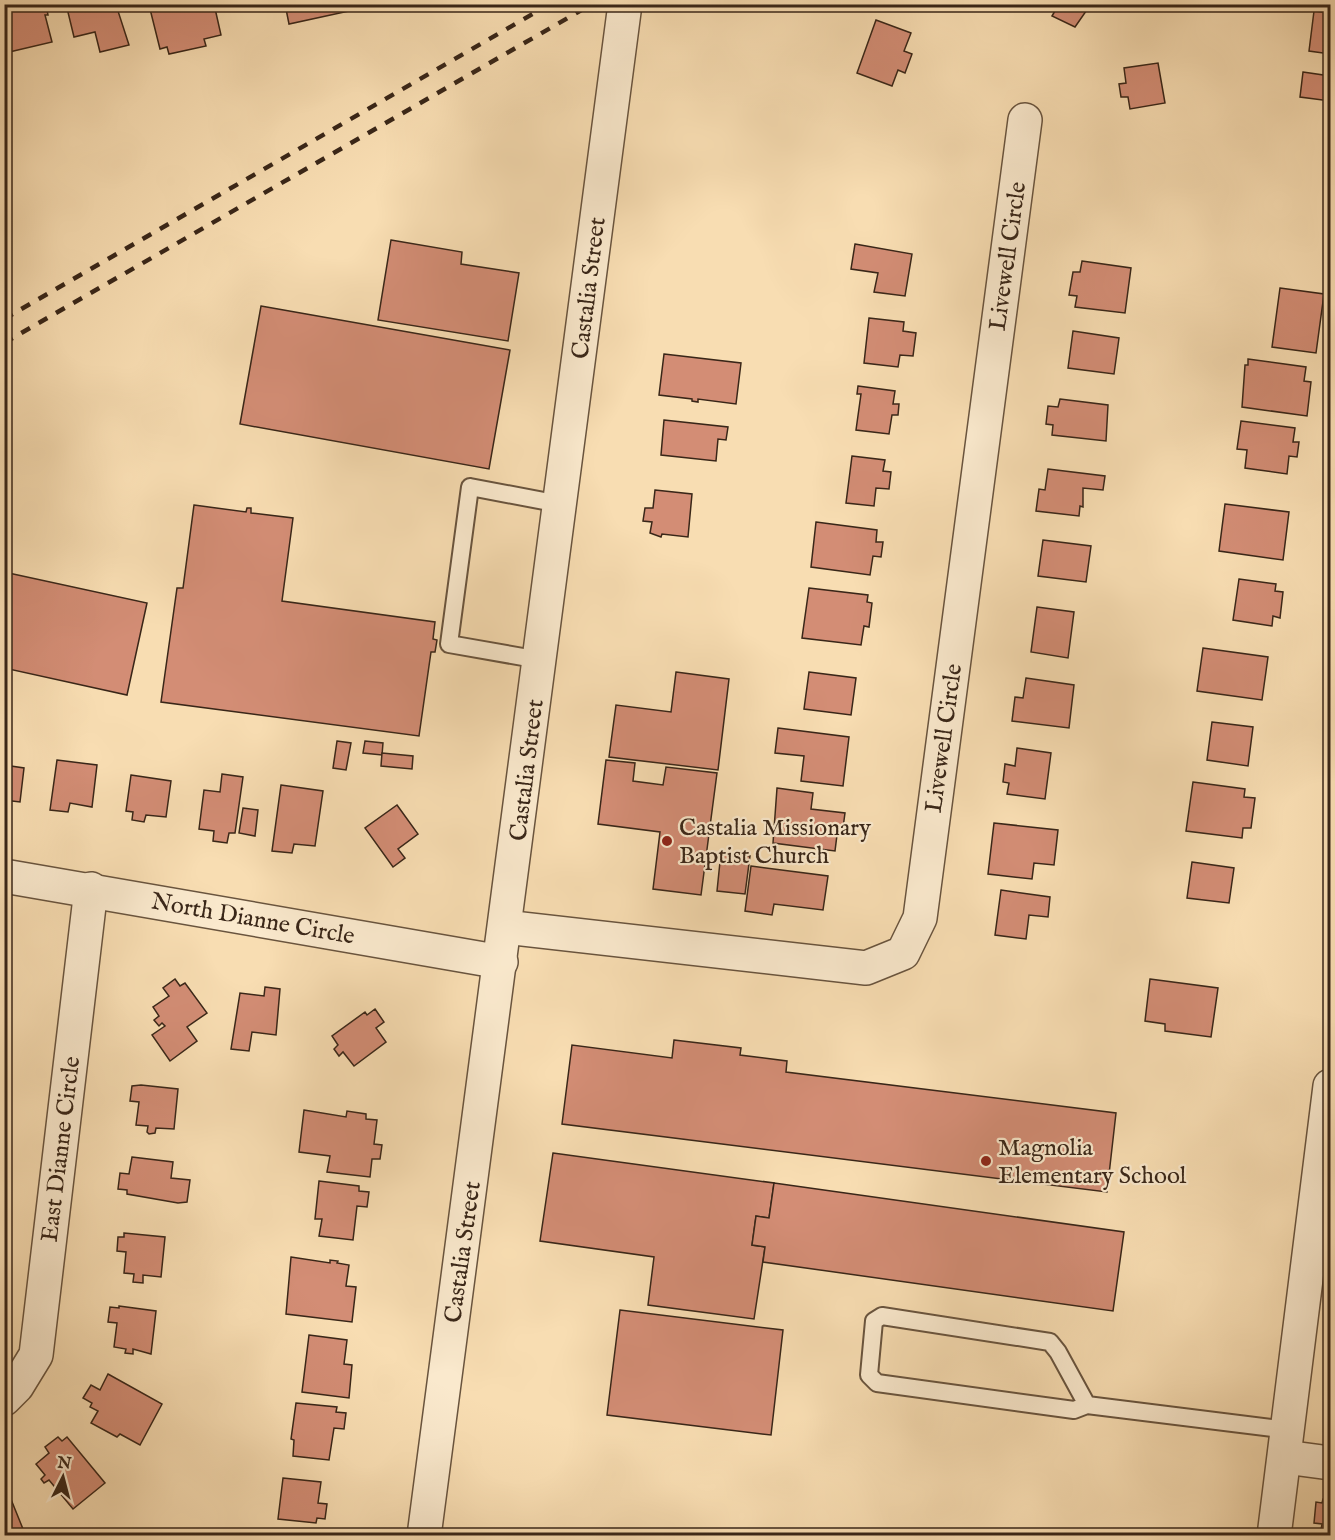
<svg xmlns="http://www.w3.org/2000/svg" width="1335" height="1540" font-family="'IM FELL English',serif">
	<rect width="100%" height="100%" fill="#f8ddb2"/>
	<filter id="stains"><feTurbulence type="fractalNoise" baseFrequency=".00333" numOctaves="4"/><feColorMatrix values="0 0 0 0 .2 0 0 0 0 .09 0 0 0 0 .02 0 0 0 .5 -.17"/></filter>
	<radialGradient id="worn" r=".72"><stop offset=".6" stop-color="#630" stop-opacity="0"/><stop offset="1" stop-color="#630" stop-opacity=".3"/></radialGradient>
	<!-- building -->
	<g fill="#d38d75" stroke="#392618" stroke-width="1.5">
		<path d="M18 4 19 11 43 5 44 10H47L48 15H45L52 42 5 53 6 6Z"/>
		<path d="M66 4H120L117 8 129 45 100 52 95 32 74 37Z"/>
		<path d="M214 4 221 35 204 39 206 46 169 54 167 47 160 49 149 5Z"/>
		<path d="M285 4H362L363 8 289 24Z"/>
		<path d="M1045 4H1091L1075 27 1052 16 1055 11Z"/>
		<path d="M1314 11 1330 13V54L1309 51Z"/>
		<path d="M876 20 911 33 904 51 912 54 905 73 898 70 892 86 857 73Z"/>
		<path d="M1158 63 1165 103 1130 109 1128 97H1121L1119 84 1126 83 1124 68Z"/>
		<path d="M1303 72 1330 76V101L1300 97Z"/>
		<path d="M391 240 462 252 461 264 519 273 508 341 378 320Z"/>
		<path d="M855 244 912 254 905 296 874 292 878 273 851 269Z"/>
		<path d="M1082 261 1131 268 1125 313 1075 307 1077 296 1069 295 1073 272H1080Z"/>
		<path d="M1280 288 1324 294 1316 353 1272 347Z"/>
		<path d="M261 306 510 350 489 469 240 424Z"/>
		<path d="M869 318 904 322 903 331 916 333 913 356 900 355 898 367 864 363Z"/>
		<path d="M1073 331 1119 338 1114 374 1068 368Z"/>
		<path d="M664 354 741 363 736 404 698 399V402L692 401V399L659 395Z"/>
		<path d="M1248 359 1306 367 1304 381 1311 382 1307 416 1242 407 1245 365H1248Z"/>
		<path d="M858 386 895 391 893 404H899L898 415H892L889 434 856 430 861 394H857Z"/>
		<path d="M1060 399 1108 405 1106 441 1052 435 1053 425 1046 424 1048 406 1058 407Z"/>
		<path d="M664 420 728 427 726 440 718 439 716 461 661 455Z"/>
		<path d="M1241 421 1295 428 1293 442H1299L1297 457 1289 456 1287 474 1245 468 1247 450 1237 449Z"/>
		<path d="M852 456 885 460 883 471 891 472 889 489 876 488 874 506 846 503Z"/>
		<path d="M1048 469 1105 476 1103 490 1083 488V507L1080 506 1079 516 1036 511 1039 489 1045 490Z"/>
		<path d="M655 490 692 494 688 537 662 534 661 537 650 533 652 522 643 521 645 508H653Z"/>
		<path d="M1225 504 1289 512 1283 560 1219 551Z"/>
		<path d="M194 505 246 512 247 508H251V513L293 518 282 601 435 622 433 639 437 640 435 652H431L419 736 161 702 177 588H183Z"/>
		<path d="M816 522 877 530 876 542H883L881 557 873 556 870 575 811 567Z"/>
		<path d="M1043 540 1091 546 1086 582 1038 576Z"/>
		<path d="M4 572 147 603 127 695 4 668Z"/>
		<path d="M1239 579 1276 584 1275 591 1283 592 1280 618 1273 616 1272 626 1233 620Z"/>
		<path d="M809 588 868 595 867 602 872 603 869 627 864 626 861 645 802 638Z"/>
		<path d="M1037 607 1074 612 1068 658 1031 652Z"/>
		<path d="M1203 648 1268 657 1262 700 1197 691Z"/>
		<path d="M676 672 729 679 718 770 609 757 616 705 671 712Z"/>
		<path d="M809 672 856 678 851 715 804 709Z"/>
		<path d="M1026 678 1074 685 1069 728 1012 721 1015 697 1023 698Z"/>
		<path d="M1212 722 1253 727 1248 766 1207 760Z"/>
		<path d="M778 728 849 737 843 786 801 781 804 756 775 753Z"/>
		<path d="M337 741 351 743 346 770 333 768Z"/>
		<path d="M365 741 383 743 382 755 363 753Z"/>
		<path d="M1017 748 1051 753 1045 799 1007 794 1009 783 1003 782 1005 764 1015 766Z"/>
		<path d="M382 753 413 756 412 769 381 766Z"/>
		<path d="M57 760 97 765 92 807 70 803 68 812 50 810Z"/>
		<path d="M606 760 635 763 633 781 663 785 666 767 717 773 701 895 653 889 660 832 598 824Z"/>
		<path d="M4 765 24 768 20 802 4 800Z"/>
		<path d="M222 774 243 777 235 833H229L227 843 213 841 214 831 199 829 204 790 220 792Z"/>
		<path d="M131 775 171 781 166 817 146 815 144 822 132 820 133 812 126 811Z"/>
		<path d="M1193 782 1245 789 1244 797 1255 798 1251 828H1243L1242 838 1186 831Z"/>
		<path d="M281 785 323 791 315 846 294 844 292 853 272 851Z"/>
		<path d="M777 788 813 793 811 809 845 813 842 835H837L835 851 773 843Z"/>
		<path d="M397 805 418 834 398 849 405 858 393 867 365 828Z"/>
		<path d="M243 808 258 810 255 836 239 833Z"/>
		<path d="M994 823 1058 830 1054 865 1034 863 1032 879 988 874Z"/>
		<path d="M721 852 750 856 745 894 717 891Z"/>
		<path d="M1192 862 1234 868 1229 903 1187 898Z"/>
		<path d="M751 866 828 876 823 910 774 904 772 915 745 911Z"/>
		<path d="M1001 890 1050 897 1048 917 1029 915 1026 939 995 935Z"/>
		<path d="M175 979 180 986 185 983 207 1013 187 1027 197 1041 170 1061 152 1035 165 1026 162 1023 159 1026 154 1020 159 1016 153 1007 169 996 163 988Z"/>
		<path d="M1150 979 1218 988 1211 1037 1165 1031V1024L1145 1021Z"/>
		<path d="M265 987 280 989 276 1035 252 1032 249 1051 231 1049 240 993 264 996Z"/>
		<path d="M375 1009 384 1022 376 1028 386 1042 354 1066 343 1052 339 1056 334 1049 338 1045 332 1036 365 1012 367 1015Z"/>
		<path d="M674 1040 741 1048 740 1055 787 1061 786 1072 1116 1113 1107 1192 562 1124 572 1045 672 1058Z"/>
		<path d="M141 1085 178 1089 174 1129 156 1128 155 1133 149 1134 147 1132 148 1126 136 1125 139 1102 130 1101 132 1086Z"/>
		<path d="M304 1110 346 1117 347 1111 366 1114V1119L377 1120 374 1144 382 1145 380 1159H372L370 1177 327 1172 330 1156 299 1152Z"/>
		<path d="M553 1153 774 1183 769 1218 756 1216 752 1245 765 1247 754 1319 648 1305 654 1257 540 1241Z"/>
		<path d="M132 1157 173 1162 171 1178 190 1180 187 1202 178 1203 127 1194V1190L118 1189 120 1173 129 1174Z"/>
		<path d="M319 1181 359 1186V1191L369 1192 367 1207 357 1206 353 1240 319 1236 322 1219H315Z"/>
		<path d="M774 1183 1124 1232 1113 1311 763 1262 765 1247 752 1245 756 1216 769 1218Z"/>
		<path d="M124 1233 165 1237 161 1277 143 1275V1283L133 1282 134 1274 124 1273 126 1252 117 1251 118 1237H124Z"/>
		<path d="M291 1257 330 1263V1260L338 1261 337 1263 349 1265 346 1286 356 1287 352 1322 286 1314Z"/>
		<path d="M119 1306 156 1311 151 1354 133 1349V1354L125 1353 126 1349 114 1347 117 1323 108 1322 110 1307 119 1308Z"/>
		<path d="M620 1310 783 1330 771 1435 607 1415Z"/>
		<path d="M309 1335 347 1340 344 1364 352 1365 349 1398 302 1392Z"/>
		<path d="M108 1374 162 1404 140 1445 120 1434 117 1437 91 1423 98 1411 90 1407 92 1403 83 1398 91 1385 100 1390Z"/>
		<path d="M296 1403 337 1407 336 1412 346 1413 344 1429 334 1428 329 1460 293 1456 294 1440 291 1439Z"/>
		<path d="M58 1437 62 1441 67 1437 105 1483 73 1509 49 1480 44 1483 41 1479 45 1475 36 1464 49 1453 45 1447Z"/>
		<path d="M283 1478 321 1482 318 1503 327 1504 325 1519 317 1518 316 1523 278 1519Z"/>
		<path d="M4 1482 23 1529 17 1531 18 1536H4Z"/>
		<path d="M1323 1499 1330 1500V1536H1320L1322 1524 1314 1523 1316 1502 1322 1503Z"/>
	</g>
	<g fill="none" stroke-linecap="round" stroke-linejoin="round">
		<!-- service casing -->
		<g stroke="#69543e" stroke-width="20">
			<g id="service">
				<path d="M540 660 449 644 470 487 560 504"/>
				<path d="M1087 1405 1058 1352 1050 1342 882 1316 874 1321 869 1375 877 1383 1074 1410 1087 1405 1288 1430"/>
			</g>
		</g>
		<!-- minor casing -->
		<g stroke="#69543e" stroke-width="36">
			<g id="minor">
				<path d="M4 876 501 962"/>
				<path d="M505 927 866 968 903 953 920 918 1025 120"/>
				<path d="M4 1399 17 1386 36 1355 91 889"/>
				<path d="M1285 1457 1330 1463"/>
			</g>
		</g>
		<!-- tertiary casing -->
		<g stroke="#69543e" stroke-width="36">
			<g id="tertiary">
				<path d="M424 1536 625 4"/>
				<path d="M1274 1536 1330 1086"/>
			</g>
		</g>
		<!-- service -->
		<use href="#service" stroke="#fae9cd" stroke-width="16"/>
		<!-- minor -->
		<use href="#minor" stroke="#fae9cd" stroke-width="33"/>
		<!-- tertiary -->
		<use href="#tertiary" stroke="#fae9cd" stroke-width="33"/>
		<!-- rail -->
		<g stroke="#392618" stroke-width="4.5" stroke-dasharray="10 10" stroke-linecap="butt">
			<path d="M4 319 550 4"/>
			<path d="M4 343 592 4"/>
		</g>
	</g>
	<!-- markers -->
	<g fill="#8f2418" stroke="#fae9cd" stroke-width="2">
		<circle cx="667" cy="841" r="6"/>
		<circle cx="986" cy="1161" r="6"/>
	</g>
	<g text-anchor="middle" stroke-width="4.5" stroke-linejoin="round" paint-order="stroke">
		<!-- street labels -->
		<g font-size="24" fill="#392618" stroke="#fae9cd">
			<text transform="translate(1007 256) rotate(-82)" y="8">Livewell Circle</text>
			<text transform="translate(588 288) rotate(-83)" y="8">Castalia Street</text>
			<text transform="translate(943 738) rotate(-82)" y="8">Livewell Circle</text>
			<text transform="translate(526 770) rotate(-83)" y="8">Castalia Street</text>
			<text transform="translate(253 918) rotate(10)" y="8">North Dianne Circle</text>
			<text transform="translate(60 1149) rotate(-83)" y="8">East Dianne Circle</text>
			<text transform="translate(462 1252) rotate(-82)" y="8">Castalia Street</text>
		</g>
		<!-- poi labels -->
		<g font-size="24" fill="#392618" stroke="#fae9cd" text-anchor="start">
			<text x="679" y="835">Castalia Missionary<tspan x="679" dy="28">Baptist Church</tspan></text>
			<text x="998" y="1155">Magnolia<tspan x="998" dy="28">Elementary School</tspan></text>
		</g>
	</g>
	<!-- margin -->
	<rect width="1335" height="1540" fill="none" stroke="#f8ddb2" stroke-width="24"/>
	<rect x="6" y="6" width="1323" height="1528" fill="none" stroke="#392618" stroke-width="3"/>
	<rect x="12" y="12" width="1311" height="1516" fill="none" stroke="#392618" stroke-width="1.5"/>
	<!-- north arrow -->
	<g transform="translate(63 1477) rotate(6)" stroke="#fae9cd" stroke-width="4.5" paint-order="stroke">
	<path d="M0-4.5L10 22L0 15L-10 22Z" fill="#392618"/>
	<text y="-9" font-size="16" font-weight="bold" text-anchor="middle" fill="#392618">N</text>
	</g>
	<rect width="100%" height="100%" filter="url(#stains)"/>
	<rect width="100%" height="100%" fill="url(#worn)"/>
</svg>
